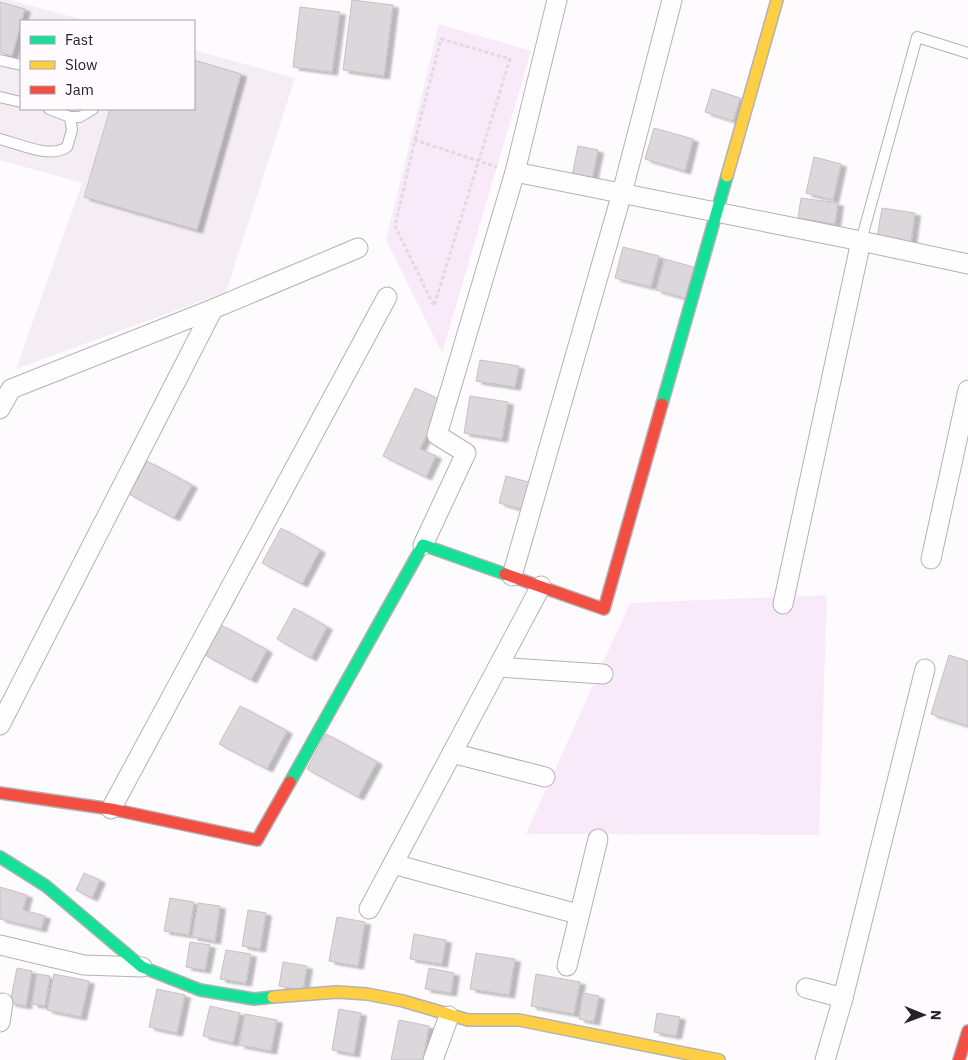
<svg xmlns="http://www.w3.org/2000/svg" width="968" height="1060" font-family="'IBM Plex Sans',sans-serif">
	<defs>
		<filter id="shadow"><feDropShadow dx="5.5" dy="3" stdDeviation="1" flood-color="#0004"/></filter>
	</defs>
	<rect width="100%" height="100%" fill="#fdfbfd"/>
	<!-- built -->
	<path fill="#f4edf4" d="M0 0H10L88 21H21V109H194V50L295 78 226 292 16 369 82 183 0 160Z"/>
	<!-- green -->
	<g fill="#f9eaf9">
		<path d="M439 24 531 51 442 353 386 240Z"/>
		<path d="M827 595 819 835 526 834 630 603Z"/>
	</g>
	<!-- building -->
	<g fill="#dbd7db" stroke="#c5c1c5" filter="url(#shadow)">
		<path d="M352 0 393 5 384 76 343 70Z"/>
		<path d="M0 2 25 9 12 56 0 52Z"/>
		<path d="M300 7 340 12 332 72 293 67Z"/>
		<path d="M194 60 241 74 197 230 84 197 110 109H194Z"/>
		<path d="M712 89 740 98 733 121 705 112Z"/>
		<path d="M654 128 693 139 685 171 645 159Z"/>
		<path d="M578 146 598 150 592 179 572 176Z"/>
		<path d="M814 157 841 164 833 200 806 193Z"/>
		<path d="M801 198 838 203 835 224 798 218Z"/>
		<path d="M882 208 915 213 911 242 877 237Z"/>
		<path d="M623 247 659 256 651 287 615 278Z"/>
		<path d="M665 259 697 268 688 299 656 290Z"/>
		<path d="M480 360 519 366 515 387 476 381Z"/>
		<path d="M415 388 443 401 420 449 436 456 426 477 383 456Z"/>
		<path d="M470 396 508 402 502 439 464 433Z"/>
		<path d="M147 461 192 485 174 518 129 494Z"/>
		<path d="M506 476 532 483 525 510 499 503Z"/>
		<path d="M281 528 320 550 302 584 262 563Z"/>
		<path d="M294 608 327 627 311 658 277 639Z"/>
		<path d="M221 625 267 650 251 680 205 655Z"/>
		<path d="M949 655 968 661V726L931 714Z"/>
		<path d="M240 706 287 731 267 769 219 744Z"/>
		<path d="M326 734 377 762 358 797 307 769Z"/>
		<path d="M84 873 100 880 92 898 76 890Z"/>
		<path d="M0 887 27 895 23 910 45 916 41 929 0 919Z"/>
		<path d="M170 898 194 902 189 935 164 931Z"/>
		<path d="M198 903 220 906 215 941 192 937Z"/>
		<path d="M248 910 266 913 260 949 242 946Z"/>
		<path d="M337 917 365 922 358 966 329 961Z"/>
		<path d="M414 934 446 940 442 964 410 959Z"/>
		<path d="M190 942 210 945 205 970 186 967Z"/>
		<path d="M226 950 251 954 246 983 220 979Z"/>
		<path d="M476 953 515 959 509 995 470 989Z"/>
		<path d="M283 962 307 966 303 990 279 986Z"/>
		<path d="M17 968 32 971 26 1006 10 1003Z"/>
		<path d="M429 968 454 973 451 993 425 989Z"/>
		<path d="M37 974 50 976 45 1006 32 1004Z"/>
		<path d="M54 974 89 981 81 1017 47 1010Z"/>
		<path d="M536 974 580 982 574 1014 531 1006Z"/>
		<path d="M157 989 185 995 177 1033 149 1027Z"/>
		<path d="M583 993 599 996 594 1022 579 1019Z"/>
		<path d="M210 1006 240 1013 233 1043 203 1036Z"/>
		<path d="M339 1009 361 1013 354 1054 332 1050Z"/>
		<path d="M657 1013 680 1017 676 1036 654 1032Z"/>
		<path d="M245 1014 277 1020 271 1051 239 1045Z"/>
		<path d="M399 1020 429 1026 423 1060H391Z"/>
	</g>
	<g fill="none" stroke-linecap="round" stroke-linejoin="round">
		<!-- lane casing -->
		<g stroke="#b4b1b5" stroke-width="12">
			<g id="lane">
				<path d="M0 60 21 65"/>
				<path d="M0 97 21 102"/>
				<path d="M70 117H80L93 109"/>
				<path d="M0 139C19 144 51 159 67 147L72 130 70 117 49 109"/>
				<path d="M861 241 917 37 968 53"/>
			</g>
		</g>
		<!-- street casing -->
		<g stroke="#b4b1b5" stroke-width="21">
			<g id="street">
				<path d="M515 172 861 241 968 264"/>
				<path d="M0 409 11 389 213 309 358 248"/>
				<path d="M423 545 466 453 437 435 515 172 557 0"/>
				<path d="M931 559 968 390"/>
				<path d="M512 576 622 193 672 0"/>
				<path d="M783 604 861 241"/>
				<path d="M498 667 603 674"/>
				<path d="M0 725 213 309"/>
				<path d="M452 753 545 777"/>
				<path d="M111 809 387 297"/>
				<path d="M393 864 578 914"/>
				<path d="M369 909 541 586"/>
				<path d="M0 945 84 965 142 967"/>
				<path d="M567 966 598 839"/>
				<path d="M806 988 843 998"/>
				<path d="M0 1022 3 1003"/>
				<path d="M433 1060 449 1016"/>
				<path d="M825 1060 843 998 925 669"/>
			</g>
		</g>
		<!-- fast casing -->
		<g stroke="#b4b1b5" stroke-width="14">
			<g id="fast">
				<path d="M662 404 727 176"/>
				<path d="M290 782 423 545 505 574"/>
				<path d="M0 857 46 886 142 967 200 990 254 999 273 997"/>
			</g>
		</g>
		<!-- slow casing -->
		<g stroke="#b4b1b5" stroke-width="14">
			<g id="slow">
				<path d="M727 176 777 0"/>
				<path d="M273 997 337 992 367 994 403 1001 468 1020H519L719 1060"/>
			</g>
		</g>
		<!-- jam casing -->
		<g stroke="#b4b1b5" stroke-width="14">
			<g id="jam">
				<path d="M505 574 604 609 662 404"/>
				<path d="M0 793 111 809 257 840 290 782"/>
				<path d="M959 1060 968 1031"/>
			</g>
		</g>
		<!-- path -->
		<path stroke="#deddde" stroke-width="3" stroke-dasharray="4 2.5" stroke-linecap="butt" d="M415 140 441 39 510 59 434 306 395 226 415 140 497 167"/>
		<!-- lane -->
		<use href="#lane" stroke="#fffeff" stroke-width="10"/>
		<!-- street -->
		<use href="#street" stroke="#fffeff" stroke-width="19"/>
		<!-- fast -->
		<use href="#fast" stroke="#16e098" stroke-width="11"/>
		<!-- slow -->
		<use href="#slow" stroke="#ffcf43" stroke-width="11"/>
		<!-- jam -->
		<use href="#jam" stroke="#f24e42" stroke-width="11"/>
	</g>
	<!-- legend -->
	<rect x="20" y="20" width="175" height="90" fill="#fefafe" stroke="#a8a3a8"/>
	<rect x="30" y="36" width="25" height="8" fill="#16e098" stroke="#a8a3a8"/>
	<text x="65" y="45" font-size="15" fill="#272127">Fast</text>
	<rect x="30" y="61" width="25" height="8" fill="#ffcf43" stroke="#a8a3a8"/>
	<text x="65" y="70" font-size="15" fill="#272127">Slow</text>
	<rect x="30" y="86" width="25" height="8" fill="#f24e42" stroke="#a8a3a8"/>
	<text x="65" y="95" font-size="15" fill="#272127">Jam</text>
	<!-- north arrow -->
	<g transform="translate(923 1015) rotate(91)" stroke="#fefafe" stroke-width="4" paint-order="stroke">
	<path d="M0-4L9 19L0 12L-9 19Z" fill="#272127"/>
	<text y="-8" font-size="14" font-weight="bold" text-anchor="middle" fill="#272127">N</text>
	</g>
</svg>
